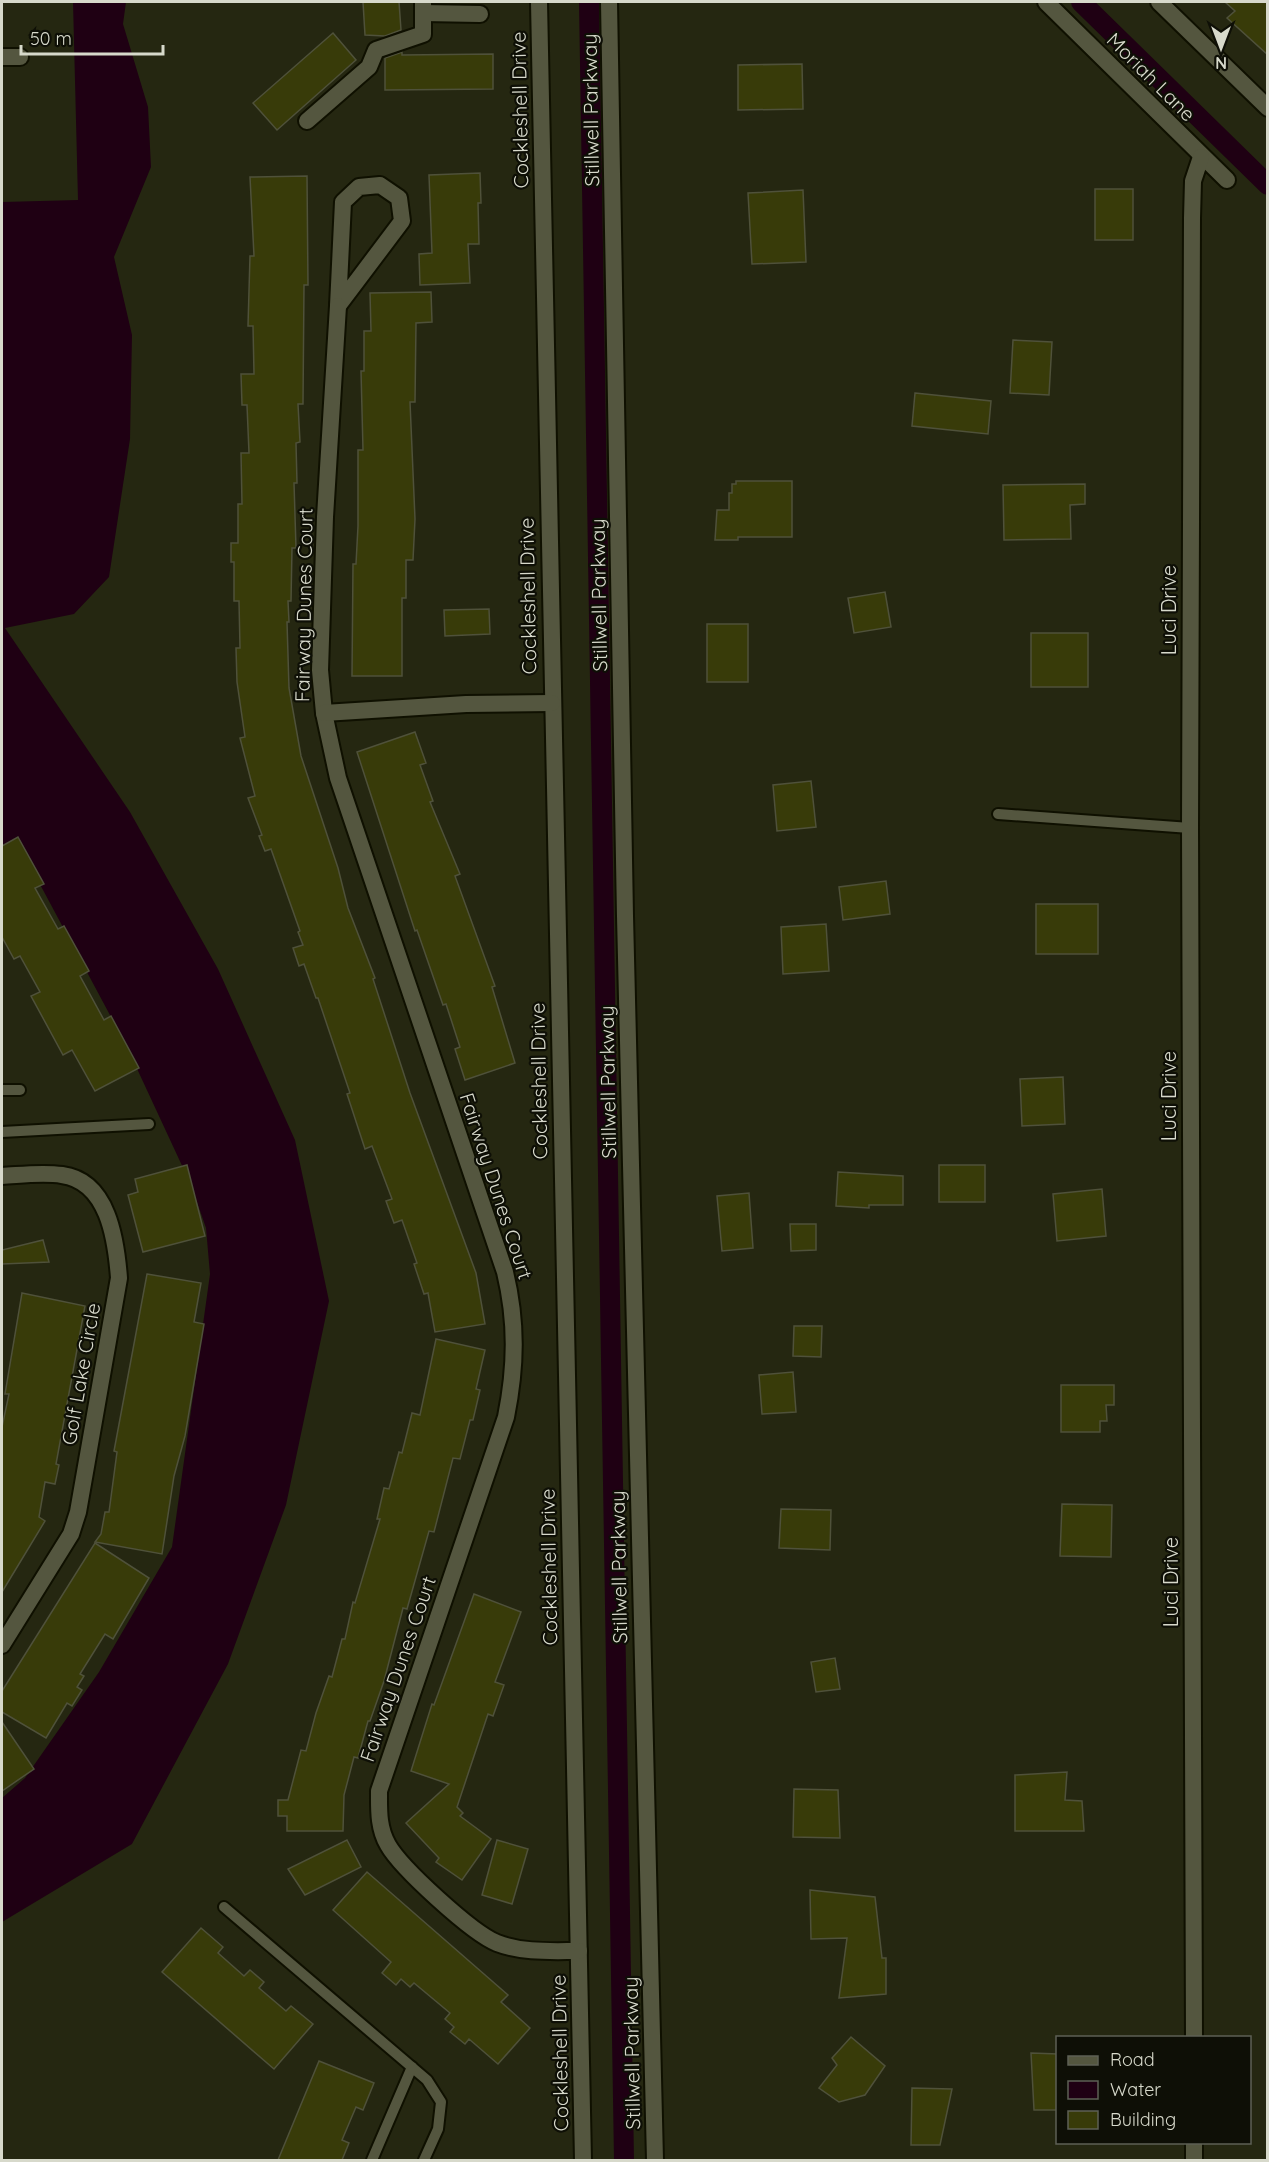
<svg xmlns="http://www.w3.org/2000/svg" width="1269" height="2162" font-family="Quicksand,sans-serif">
	<rect width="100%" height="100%" fill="#252711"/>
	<!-- water -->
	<path fill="#1f0013" d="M73 2H126L123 24 148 107 151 167 114 257 132 335 130 439 109 577 74 614 5 628 130 812 218 969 295 1140 329 1301 286 1505 228 1664 132 1844 2 1922V1798L25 1778 99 1672 172 1547 210 1274 206 1228 191 1185 126 1045 20 847 2 848V202L78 200Z"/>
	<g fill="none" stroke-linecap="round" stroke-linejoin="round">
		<!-- canal -->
		<g stroke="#1f0013" stroke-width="20">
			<path d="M589 2 624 2160"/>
			<path d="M1081 2 1268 185"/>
		</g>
	</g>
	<!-- building -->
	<g fill="#383b09" stroke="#4f513a" stroke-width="1.5">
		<path d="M363 2H399L401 30 385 36 365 35Z"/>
		<path d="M1225 2H1268V55L1227 18 1235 11Z"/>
		<path d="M333 33 356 60 277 130 253 103Z"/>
		<path d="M402 52V55L493 54V89L385 90V58Z"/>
		<path d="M802 64 803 109 738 110V65Z"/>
		<path d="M480 173 481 203H478L479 244H468L470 283 420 285 419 254 432 253 429 175Z"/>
		<path d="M307 176 308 285H304L303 404H298L300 442 296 443 297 483H294L296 548H292L291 601H288L289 622H287L289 688 301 756 338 868 348 908 375 978 373 979 410 1093 476 1273 485 1324 435 1332 428 1293 424 1294 414 1264 417 1263 402 1220 394 1223 386 1201 392 1199 372 1146 365 1149 347 1094 350 1093 318 998H316L304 964 299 966 293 948 303 945 298 932 300 931 271 849 265 851 259 836 262 835 248 798 255 796 240 738 245 737 237 682 236 648H240L239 601H234V562H231V543H238V504H242L241 453H249L247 405H242L241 374H254L253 326H248L250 256H254L250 177Z"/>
		<rect x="1095" y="189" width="38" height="51"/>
		<path d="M803 190 806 262 752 264 748 193Z"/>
		<path d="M431 292 432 322 416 323 415 402H410L415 519 413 560H406V598H402V676H352L353 564H356L358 526V450H363L361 371H364V331H371L370 293Z"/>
		<path d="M1013 340 1052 342 1049 395 1010 393Z"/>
		<path d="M915 393 991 401 988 434 912 426Z"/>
		<path d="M736 481H792V537H738V540H715L717 510H729V493H732V484H736Z"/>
		<path d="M1085 484V504L1070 505 1071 539 1004 540 1003 485Z"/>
		<path d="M885 592 891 627 854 633 848 598Z"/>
		<path d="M489 609 490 634 445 636 444 610Z"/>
		<rect x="707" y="624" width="41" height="58"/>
		<rect x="1031" y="633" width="57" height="54"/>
		<path d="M415 732 426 763 420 765 433 801 430 802 460 874 455 876 495 986 492 987 515 1063 465 1080 455 1049 460 1047 446 1004 443 1005 417 930 415 931 357 752Z"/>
		<path d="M811 781 816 827 777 831 773 785Z"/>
		<path d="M18 837 44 884 35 888 58 929 64 926 89 971 80 976 104 1020 111 1016 139 1068 95 1091 72 1050 63 1055 31 996 40 992 20 956 14 959 2 937V846Z"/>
		<path d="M886 881 890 914 843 920 839 887Z"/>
		<rect x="1036" y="904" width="62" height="50"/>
		<path d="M826 924 829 971 783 974 781 927Z"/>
		<path d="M1063 1077 1065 1124 1022 1126 1020 1079Z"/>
		<path d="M187 1165 205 1236 143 1252 128 1195 138 1192 135 1179Z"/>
		<rect x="939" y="1165" width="46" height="37"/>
		<path d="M838 1172 903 1176V1205H869V1208L836 1206Z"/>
		<path d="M1102 1189 1106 1236 1057 1241 1053 1194Z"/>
		<path d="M749 1193 753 1248 722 1251 717 1196Z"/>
		<path d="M790 1224H816V1250L791 1251Z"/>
		<path d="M43 1240 49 1262 2 1264V1250Z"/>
		<path d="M147 1274 201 1283 194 1322 204 1324 185 1436 174 1476 162 1554 95 1542 101 1534 105 1512H109L117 1452 114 1451Z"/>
		<path d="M22 1293 85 1306 56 1464 59 1465 55 1484 45 1482 39 1517 45 1521 2 1592V1427L9 1394H5Z"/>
		<path d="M794 1326H822L821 1357 793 1356Z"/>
		<path d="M436 1339 485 1350 476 1389 480 1390 473 1420H470L460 1459 453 1458 434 1532 429 1531 407 1609 403 1608 384 1681 370 1721H368L358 1758 354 1757 344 1795 343 1831H287V1816H278V1800H288L301 1750 306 1751 316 1713 329 1676 332 1677 342 1639H345L353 1602 355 1603 380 1519H377L384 1488 389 1489 399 1452 402 1453 412 1413 420 1415Z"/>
		<path d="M793 1372 796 1412 762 1414 759 1375Z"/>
		<path d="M1061 1385H1114V1405H1106L1107 1421H1100V1432H1061Z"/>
		<path d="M1062 1504 1112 1505 1111 1557 1060 1556Z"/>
		<path d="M781 1509 831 1510 830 1550 779 1548Z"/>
		<path d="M95 1543 149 1578 113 1639 105 1634 80 1674 84 1676 77 1687 82 1690 72 1706 67 1703 46 1738 2 1712V1691Z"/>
		<path d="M474 1594 521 1612 495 1682 504 1685 493 1716 488 1714 457 1807 463 1813 460 1816 491 1839 462 1880 436 1862 439 1858 406 1823 449 1784 411 1771 432 1704 434 1705Z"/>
		<path d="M835 1658 840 1689 816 1692 811 1662Z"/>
		<path d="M2 1722 34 1769 2 1791Z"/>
		<path d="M1067 1772 1065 1800 1082 1801 1084 1831H1015V1775Z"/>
		<path d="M794 1789 838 1790 840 1838 793 1837Z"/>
		<path d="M347 1840 361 1867 305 1895 288 1869Z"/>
		<path d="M497 1840 528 1849 512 1904 482 1895Z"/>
		<path d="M367 1872 508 1995 501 2002 530 2028 498 2064 469 2039 465 2044 450 2032 454 2027 445 2019 450 2013 414 1983 410 1987 401 1979 396 1985 382 1973 391 1962 333 1910Z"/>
		<path d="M810 1890 875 1897 882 1958H886V1994L839 1998 847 1938 811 1939Z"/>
		<path d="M201 1928 223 1947 218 1953 244 1976 250 1970 264 1982 259 1988 286 2011 291 2006 313 2024 274 2069 162 1972Z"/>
		<path d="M851 2037 885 2066 865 2095 839 2102 819 2088 837 2065 832 2058Z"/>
		<path d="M1031 2053 1058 2054V2110H1034Z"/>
		<path d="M319 2061 374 2083 363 2110 356 2107 342 2140 349 2143 342 2160H278Z"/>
		<path d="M912 2088 952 2089 940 2145H911Z"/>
	</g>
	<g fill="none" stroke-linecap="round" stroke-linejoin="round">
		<!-- service casing -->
		<g stroke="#0f1000" stroke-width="14">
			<g id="service">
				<path d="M998 814 1190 828"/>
				<path d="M2 1090H20"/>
				<path d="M2 1132 149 1124"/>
				<path d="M224 1907 427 2080 441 2102 438 2129 424 2160"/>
				<path d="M372 2160 412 2067"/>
			</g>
		</g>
		<!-- minor casing -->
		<g stroke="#0f1000" stroke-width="20">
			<g id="minor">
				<path d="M539 2 583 2160"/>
				<path d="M609 2 625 916 655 2160"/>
				<path d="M1046 2 1227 180"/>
				<path d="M1159 2 1268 108"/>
				<path d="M423 13 480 14"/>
				<path d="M2 57H20"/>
				<path d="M307 121 369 67 376 50 423 34V2"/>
				<path d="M380 185 399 198 402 221 338 306 343 202 359 187Z"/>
				<path d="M338 306 325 517 320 670 324 713 338 778 505 1272C517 1322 516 1367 506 1417L379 1791C379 1809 378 1828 388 1845 401 1868 472 1933 497 1943 523 1953 551 1951 579 1951"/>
				<path d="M324 713 466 704 552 703"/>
				<path d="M2 1176C21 1175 42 1172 62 1175 108 1181 116 1239 119 1278L78 1512 71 1534 2 1645"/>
				<path d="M1194 2038 1190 828 1192 218 1193 181 1201 157"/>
				<path d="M1194 2142V2160"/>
			</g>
		</g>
		<!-- service -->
		<use href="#service" stroke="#54563f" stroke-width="10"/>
		<!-- minor -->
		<use href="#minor" stroke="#54563f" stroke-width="16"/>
	</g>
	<g text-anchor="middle" stroke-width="4.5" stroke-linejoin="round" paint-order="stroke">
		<!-- street labels -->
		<g font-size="20" fill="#d7d9cb" stroke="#0e0f06">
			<text transform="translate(1151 77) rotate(45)" y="7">Moriah Lane</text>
			<text transform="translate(520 110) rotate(-91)" y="7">Cockleshell Drive</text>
			<text transform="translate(591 110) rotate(-91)" y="7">Stillwell Parkway</text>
			<text transform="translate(599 595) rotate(-91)" y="7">Stillwell Parkway</text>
			<text transform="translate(528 596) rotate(-91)" y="7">Cockleshell Drive</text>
			<text transform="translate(304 605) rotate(-89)" y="7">Fairway Dunes Court</text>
			<text transform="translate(1169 610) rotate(-90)" y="7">Luci Drive</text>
			<text transform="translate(539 1081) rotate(-91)" y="7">Cockleshell Drive</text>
			<text transform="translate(608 1082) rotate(-91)" y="7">Stillwell Parkway</text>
			<text transform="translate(1169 1096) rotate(-90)" y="7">Luci Drive</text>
			<text transform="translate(496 1186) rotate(72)" y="7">Fairway Dunes Court</text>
			<text transform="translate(81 1374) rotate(-80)" y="7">Golf Lake Circle</text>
			<text transform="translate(549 1567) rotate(-91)" y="7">Cockleshell Drive</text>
			<text transform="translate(619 1567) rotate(-91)" y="7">Stillwell Parkway</text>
			<text transform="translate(1171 1582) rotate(-90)" y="7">Luci Drive</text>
			<text transform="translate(398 1669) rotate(-71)" y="7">Fairway Dunes Court</text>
			<text transform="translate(560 2053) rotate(-91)" y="7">Cockleshell Drive</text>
			<text transform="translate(632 2053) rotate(-91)" y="7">Stillwell Parkway</text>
		</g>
	</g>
	<!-- border -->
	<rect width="1269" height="2162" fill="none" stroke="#d7d9cb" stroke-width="6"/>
	<!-- legend -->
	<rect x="1056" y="2036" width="195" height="108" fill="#0e0f06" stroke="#5e6055" stroke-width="1.5"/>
	<rect x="1068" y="2056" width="30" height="9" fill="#54563f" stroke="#5e6055" stroke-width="1.5"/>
	<text x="1110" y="2066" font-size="18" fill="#d7d9cb">Road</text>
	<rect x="1068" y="2081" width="30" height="18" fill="#1f0013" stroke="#5e6055" stroke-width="1.5"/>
	<text x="1110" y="2096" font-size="18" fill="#d7d9cb">Water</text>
	<rect x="1068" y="2111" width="30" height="18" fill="#383b09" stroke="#5e6055" stroke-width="1.5"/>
	<text x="1110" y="2126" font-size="18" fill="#d7d9cb">Building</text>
	<!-- north arrow -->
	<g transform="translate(1221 48) rotate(180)" stroke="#0e0f06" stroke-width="4.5" paint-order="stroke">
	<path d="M0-4.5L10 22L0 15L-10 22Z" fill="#d7d9cb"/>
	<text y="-9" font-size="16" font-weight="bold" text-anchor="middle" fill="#d7d9cb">N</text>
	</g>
	<!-- scale -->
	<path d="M21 45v9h142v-9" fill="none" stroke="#d7d9cb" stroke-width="3"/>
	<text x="30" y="45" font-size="18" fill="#d7d9cb" stroke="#0e0f06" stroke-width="4.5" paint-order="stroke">50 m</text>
</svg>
